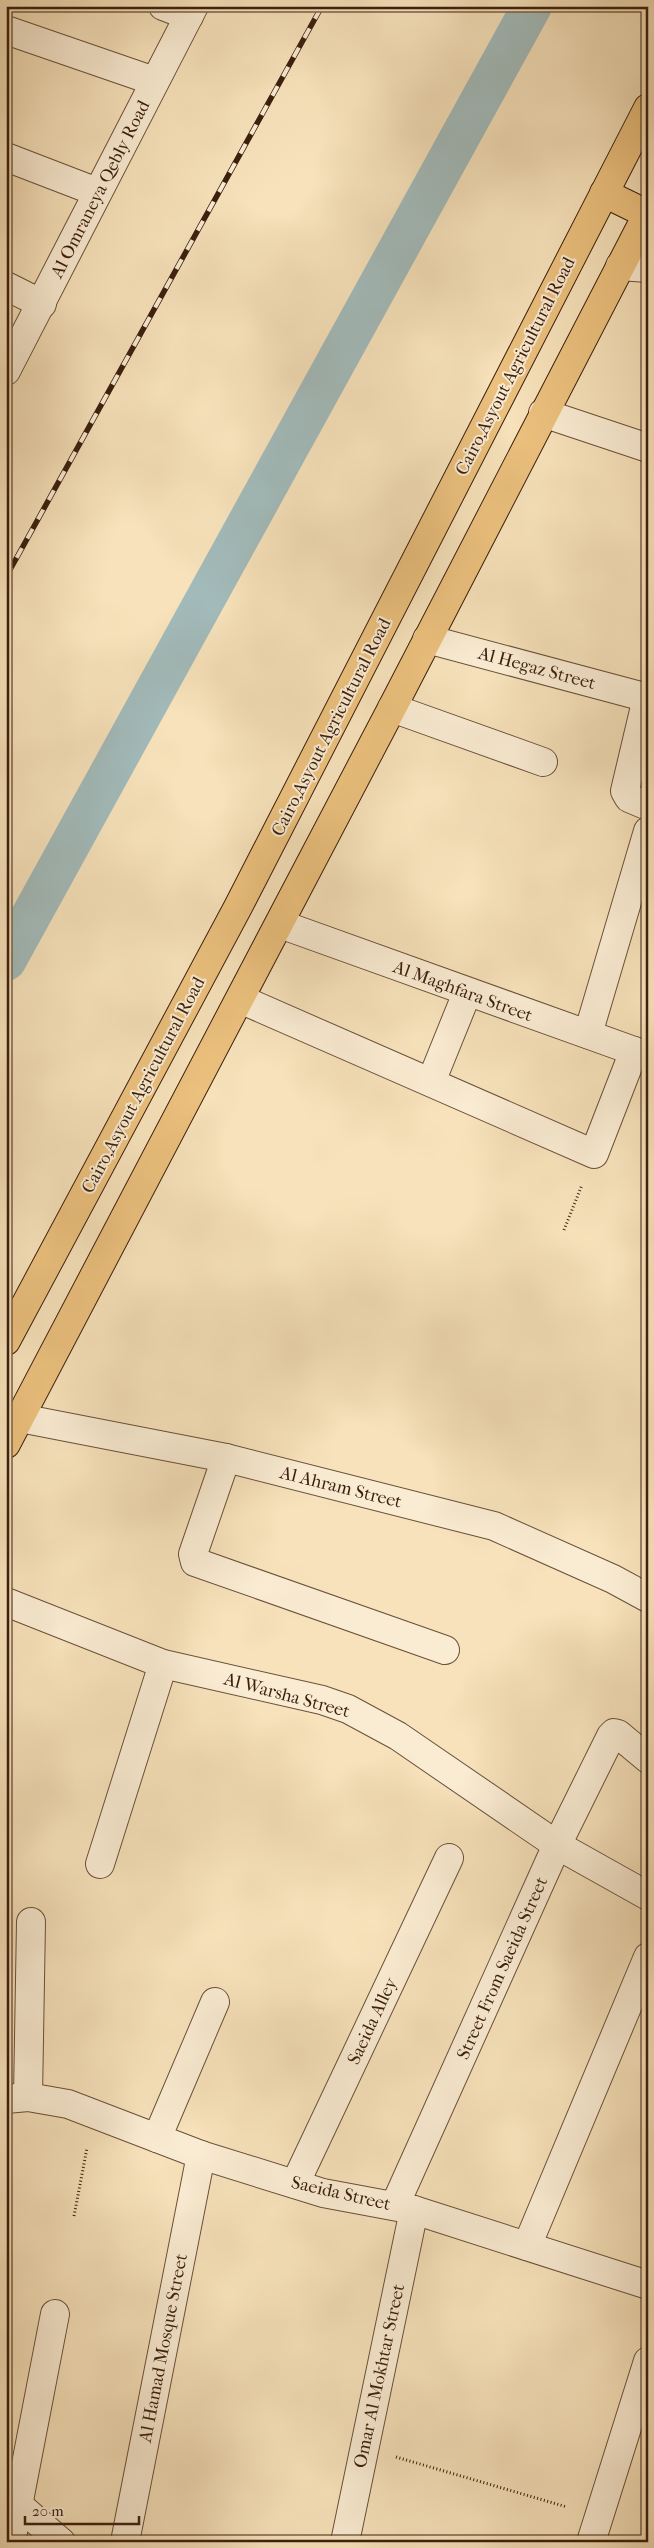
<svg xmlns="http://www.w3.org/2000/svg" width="654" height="2548" font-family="'IM FELL French Canon',serif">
	<rect width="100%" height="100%" fill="#f7e2bb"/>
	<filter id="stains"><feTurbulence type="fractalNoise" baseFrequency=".004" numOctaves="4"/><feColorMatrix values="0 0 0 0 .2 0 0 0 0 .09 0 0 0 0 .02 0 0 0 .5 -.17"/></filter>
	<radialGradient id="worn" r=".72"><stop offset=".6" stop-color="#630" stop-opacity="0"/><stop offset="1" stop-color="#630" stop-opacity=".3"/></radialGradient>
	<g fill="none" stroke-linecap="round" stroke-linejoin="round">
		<!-- canal -->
		<path stroke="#a2bbbb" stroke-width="40" d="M6 961 532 6"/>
		<!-- minor casing -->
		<g stroke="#6a5039" stroke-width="30">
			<g id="minor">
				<path d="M163 6 189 16"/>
				<path d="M6 30 154 81"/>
				<path d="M6 157 97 192"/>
				<path d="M620 266 648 268"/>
				<path d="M6 286 42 304"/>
				<path d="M6 371 194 6"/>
				<path d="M543 413 648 448"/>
				<path d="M427 639 648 698"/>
				<path d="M647 698 625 791 629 798 648 806"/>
				<path d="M392 708 543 762"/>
				<path d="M280 924 648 1056"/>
				<path d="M240 999 594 1154 634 1051"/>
				<path d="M588 1034 648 831"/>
				<path d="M431 1082 467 993"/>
				<path d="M20 1418 226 1458 494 1526 613 1579 648 1598"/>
				<path d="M226 1458 193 1554 195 1562 445 1650"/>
				<path d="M6 1602 163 1664 322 1700 348 1709 398 1736 557 1845 648 1896"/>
				<path d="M100 1864 163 1664"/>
				<path d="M28 2097 31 1922"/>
				<path d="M6 2099 28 2097 68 2104 201 2155 323 2193 414 2210 648 2285"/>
				<path d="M157 2138 215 2002"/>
				<path d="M295 2184 449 1858"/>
				<path d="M395 2205 557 1845 611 1736 614 1733 618 1734 648 1759"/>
				<path d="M527 2246 648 1957"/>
				<path d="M7 2495 61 2542"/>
				<path d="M11 2542 55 2314"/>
				<path d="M125 2542 201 2155"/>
				<path d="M345 2542 414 2210"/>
				<path d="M591 2542 648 2361"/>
			</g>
		</g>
		<!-- highway casing -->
		<g stroke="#3b1f0e" stroke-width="30">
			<g id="highway">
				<path d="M604 193 647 214"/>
				<path d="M6 1341 238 907 648 108"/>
				<path d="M6 1444 392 708 648 213"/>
			</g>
		</g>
		<!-- path -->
		<g stroke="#3b1f0e" stroke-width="3" stroke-dasharray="1 2.5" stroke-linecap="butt">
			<path d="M564 1230 582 1185"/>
			<path d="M74 2216 87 2148"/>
			<path d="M396 2457 567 2507"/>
		</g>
		<!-- minor -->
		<use href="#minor" stroke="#faecd3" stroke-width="28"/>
		<!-- highway -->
		<use href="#highway" stroke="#ecc17e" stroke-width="28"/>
		<!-- rail casing -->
		<g stroke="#3b1f0e" stroke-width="5.5">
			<path id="rail" d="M6 577 322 6"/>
		</g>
		<!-- rail -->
		<use href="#rail" stroke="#faecd3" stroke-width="4" stroke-dasharray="11" stroke-linecap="butt"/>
	</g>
	<g text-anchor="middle" stroke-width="4" stroke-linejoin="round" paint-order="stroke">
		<!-- street labels -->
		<g font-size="18" fill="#3b1f0e" stroke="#faecd3">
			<text transform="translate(100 189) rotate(-63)" y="6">Al Omraneya Qebly Road</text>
			<text transform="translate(515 366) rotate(-63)" y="6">Cairo,Asyout Agricultural Road</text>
			<text transform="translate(537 668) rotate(15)" y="6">Al Hegaz Street</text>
			<text transform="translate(331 727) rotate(-63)" y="6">Cairo,Asyout Agricultural Road</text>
			<text transform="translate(463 991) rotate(20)" y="6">Al Maghfara Street</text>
			<text transform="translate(143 1085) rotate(-62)" y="6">Cairo,Asyout Agricultural Road</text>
			<text transform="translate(341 1487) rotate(14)" y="6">Al Ahram Street</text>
			<text transform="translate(287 1695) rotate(15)" y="6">Al Warsha Street</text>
			<text transform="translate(502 1968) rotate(-66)" y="6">Street From Saeida Street</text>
			<text transform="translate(372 2021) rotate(-65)" y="6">Saeida Alley</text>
			<text transform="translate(341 2193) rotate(13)" y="6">Saeida Street</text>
			<text transform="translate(163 2348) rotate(-79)" y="6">Al Hamad Mosque Street</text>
			<text transform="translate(379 2376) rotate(-78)" y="6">Omar Al Mokhtar Street</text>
		</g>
	</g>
	<!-- margin -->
	<rect width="654" height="2548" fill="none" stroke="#f7e2bb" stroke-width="25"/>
	<rect x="8" y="8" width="639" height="2533" fill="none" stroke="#3b1f0e" stroke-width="2.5"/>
	<rect x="12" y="12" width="629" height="2523" fill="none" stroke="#3b1f0e"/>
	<!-- scale -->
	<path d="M25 2516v8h114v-8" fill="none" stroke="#3b1f0e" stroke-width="2.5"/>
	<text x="32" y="2516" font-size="15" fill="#3b1f0e" stroke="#faecd3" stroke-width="4" paint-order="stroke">20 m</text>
	<rect width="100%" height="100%" filter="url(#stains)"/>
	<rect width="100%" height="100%" fill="url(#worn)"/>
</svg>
